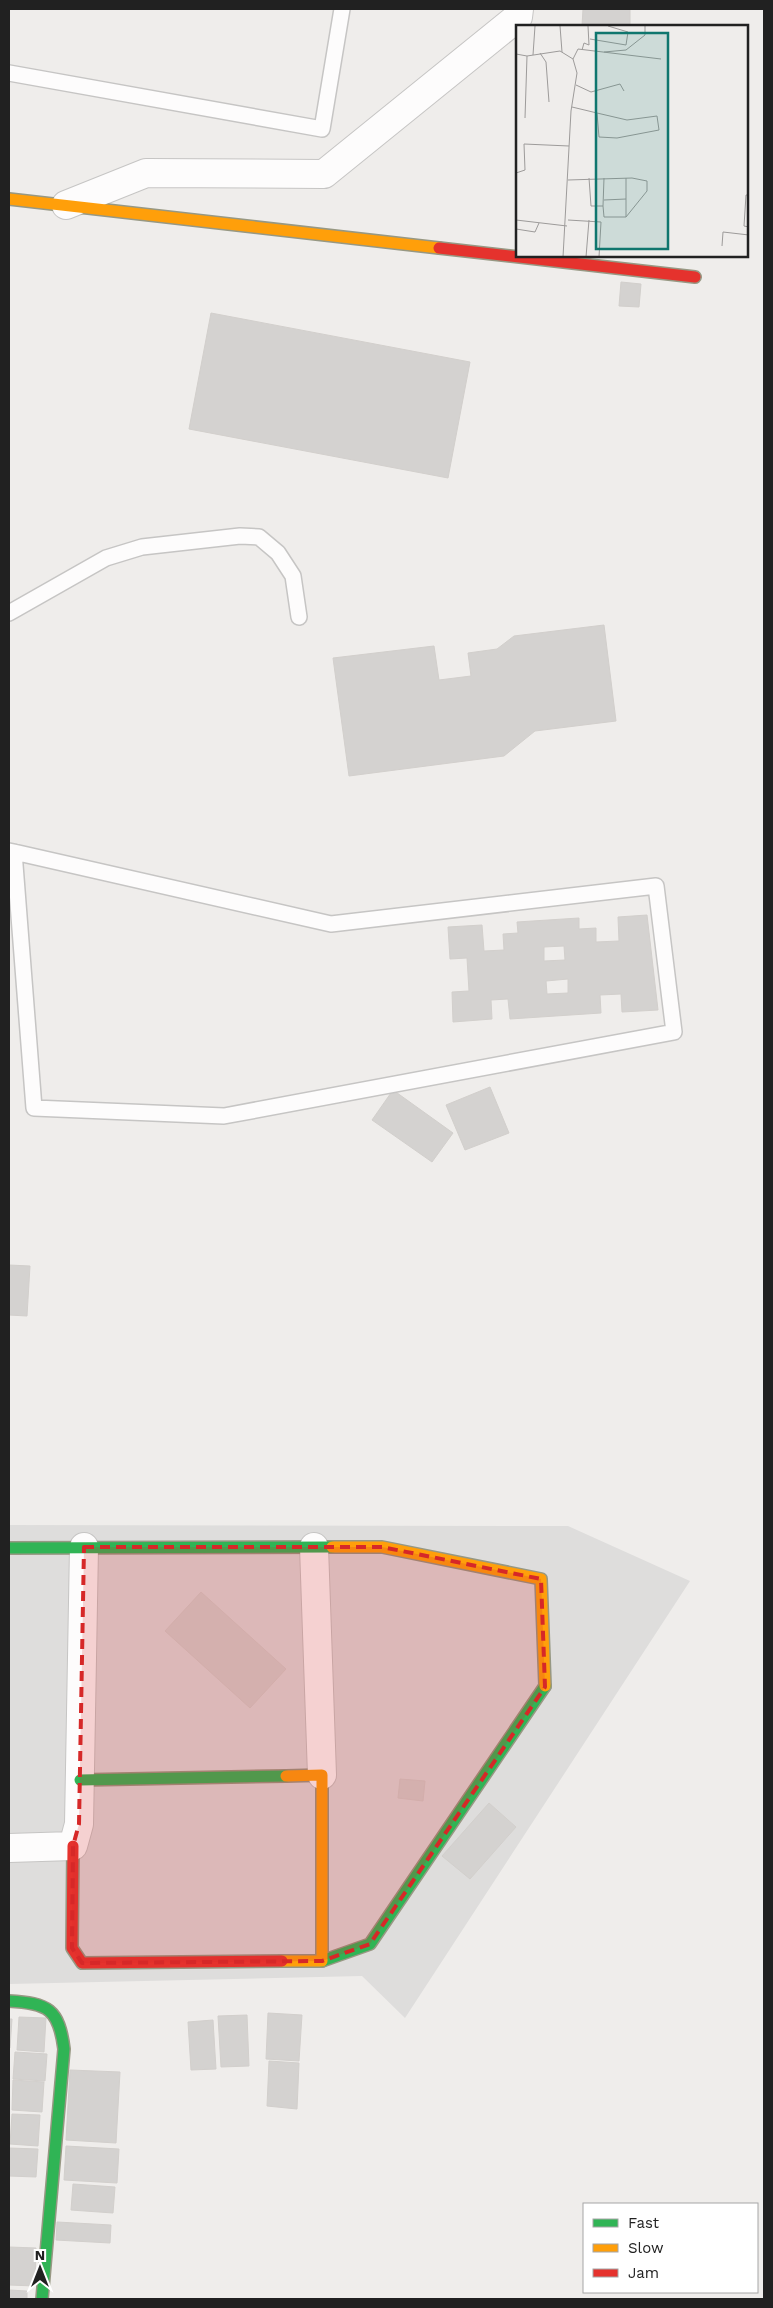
<svg xmlns="http://www.w3.org/2000/svg" width="773" height="2308" font-family="'Work Sans',sans-serif">
	<rect width="100%" height="100%" fill="#efedeb"/>
	<!-- residential -->
	<path fill="#dedddc" d="M9 1525 568 1526 690 1581 405 2018 362 1976 9 1984Z"/>
	<!-- building -->
	<g fill="#d4d2d0" stroke="#d2cfcc" fill-rule="evenodd">
		<path d="M583 9H630V26H582Z"/>
		<path d="M621 282 641 284 639 307 619 306Z"/>
		<path d="M211 313 470 362 448 478 189 429Z"/>
		<path d="M604 625 616 721 535 731 504 756 349 776 333 658 434 646 439 680 471 676 468 653 497 649 514 636Z"/>
		<path d="M647 915 658 1010 622 1012 621 994 600 995 601 1013 510 1019 508 999 491 1000 492 1019 453 1022 452 992 469 991 467 958 450 959 448 927 482 925 484 951 504 950 503 934 518 933 517 922 579 918V929L596 928V942L619 941 618 917ZM564 946 565 960 544 961V947ZM568 979V993L547 994 546 981Z"/>
		<path d="M490 1087 509 1133 465 1150 446 1105Z"/>
		<path d="M393 1090 453 1133 432 1162 372 1120Z"/>
		<path d="M9 1265 30 1266 27 1316 9 1315Z"/>
		<path d="M201 1592 286 1669 250 1708 165 1631Z"/>
		<path d="M400 1779 425 1781 423 1801 398 1798Z"/>
		<path d="M489 1803 516 1827 470 1879 442 1856Z"/>
		<path d="M268 2013 302 2015 299 2061 266 2059Z"/>
		<path d="M247 2015 249 2066 221 2067 218 2016Z"/>
		<path d="M19 2017 46 2018 44 2052 17 2050Z"/>
		<path d="M9 2019H12L10 2048H9Z"/>
		<path d="M213 2020 216 2069 191 2070 188 2022Z"/>
		<path d="M15 2052 47 2054 45 2081 13 2079Z"/>
		<path d="M269 2061 299 2063 297 2109 267 2106Z"/>
		<path d="M70 2070 120 2072 116 2143 66 2140Z"/>
		<path d="M13 2080 44 2082 42 2112 12 2110Z"/>
		<path d="M12 2114 40 2115 38 2146 10 2144Z"/>
		<path d="M66 2146 119 2149 117 2183 64 2180Z"/>
		<path d="M9 2148 38 2149 36 2177 9 2176Z"/>
		<path d="M73 2184 115 2187 113 2213 71 2210Z"/>
		<path d="M57 2222 111 2225 110 2243 56 2240Z"/>
		<path d="M9 2247 36 2248 35 2286 9 2285Z"/>
		<path d="M9 2290 27 2291V2299H9Z"/>
	</g>
	<g fill="none" stroke-linecap="round" stroke-linejoin="round">
		<!-- lane casing -->
		<g stroke="#c6c5c4" stroke-width="18">
			<g id="lane">
				<path d="M9 73 322 129 342 9"/>
				<path d="M9 613 106 558 142 547 240 536 259 537 278 553 293 576 299 617"/>
				<path d="M9 851 14 852 331 924 656 886 674 1032 224 1116 34 1108 14 852"/>
			</g>
		</g>
		<!-- street casing -->
		<g stroke="#c6c5c4" stroke-width="30">
			<g id="street">
				<path d="M66 205 146 173 324 174 518 17 519 9"/>
				<path d="M314 1547 322 1775"/>
				<path d="M9 1848 73 1846 79 1824 84 1547"/>
			</g>
		</g>
		<!-- fast casing -->
		<g stroke="#979883" stroke-width="14">
			<g id="fast">
				<path d="M9 1548 332 1547"/>
				<path d="M80 1780 286 1776"/>
				<path d="M322 1961 370 1944 545 1686"/>
				<path d="M9 2001C48 2003 59 2009 64 2049L42 2299"/>
			</g>
		</g>
		<!-- slow casing -->
		<g stroke="#979883" stroke-width="14">
			<g id="slow">
				<path d="M9 199 439 248"/>
				<path d="M332 1547H382L541 1579 545 1686"/>
				<path d="M282 1961H322V1775L286 1776"/>
			</g>
		</g>
		<!-- jam casing -->
		<g stroke="#979883" stroke-width="14">
			<g id="jam">
				<path d="M439 248 695 277"/>
				<path d="M73 1846 72 1948 82 1963 282 1961"/>
			</g>
		</g>
		<!-- lane -->
		<use href="#lane" stroke="#fdfcfc" stroke-width="15"/>
		<!-- street -->
		<use href="#street" stroke="#fdfcfc" stroke-width="28"/>
		<!-- fast -->
		<use href="#fast" stroke="#30b455" stroke-width="11"/>
		<!-- slow -->
		<use href="#slow" stroke="#ff9f0a" stroke-width="11"/>
		<!-- jam -->
		<use href="#jam" stroke="#e5322d" stroke-width="11"/>
	</g>
	<!-- marked area -->
	<path fill="#d62828" fill-opacity="0.2" stroke="#d62828" stroke-width="4" stroke-dasharray="10 6" stroke-linejoin="round" d="M84 1547H382L541 1579 545 1687 370 1944 322 1961 82 1963 72 1948 73 1846 79 1824Z"/>
	<!-- overview -->
	<g transform="translate(516 25)">
		<rect width="232" height="232" fill="#efedeb"/>
		<path fill="none" stroke="#9d9b9a" stroke-width="1" d="M44 1 46 27M74 14 110 20 112 7 92 1M66 25 68 18 73 20 72 1M88 27 110 25 129 10V1M24 28 30 37 33 77M0 29 11 31 44 26 57 34 61 48 55 86 47 232M17 30 19 1M57 34 62 24 145 34M60 60 75 67 104 59 108 66M56 82 81 88 111 95 141 91 143 105 101 113 83 112 81 88M9 93 11 31M0 148 9 145 8 119 53 121M73 153 75 181H87L88 153M110 153V174M52 155 116 153 131 156V166L110 192M233 170H230L228 201 233 202M87 181 88 192H110V174L88 175M0 195 51 201M52 195 85 197 83 232M0 204 19 207 23 198M206 221 207 207 233 210M70 232 73 195"/>
		<path fill="#0f766e" fill-opacity="0.15" stroke="#0f766e" stroke-width="2.5" d="M80 8H152V224H80Z"/>
		<rect width="232" height="232" fill="none" stroke="#212121" stroke-width="2.5"/>
	</g>
	<!-- border -->
	<rect width="773" height="2308" fill="none" stroke="#212121" stroke-width="20"/>
	<!-- legend -->
	<rect x="583" y="2203" width="175" height="90" fill="#ffffff" stroke="#a6a6a6"/>
	<rect x="593" y="2219" width="25" height="8" fill="#30b455" stroke="#a6a6a6"/>
	<text x="628" y="2228" font-size="15" fill="#212121">Fast</text>
	<rect x="593" y="2244" width="25" height="8" fill="#ff9f0a" stroke="#a6a6a6"/>
	<text x="628" y="2253" font-size="15" fill="#212121">Slow</text>
	<rect x="593" y="2269" width="25" height="8" fill="#e5322d" stroke="#a6a6a6"/>
	<text x="628" y="2278" font-size="15" fill="#212121">Jam</text>
	<!-- north arrow -->
	<g transform="translate(40 2268)" stroke="#ffffff" stroke-width="4" paint-order="stroke">
	<path d="M0-4L9 19L0 12L-9 19Z" fill="#212121"/>
	<text y="-8" font-size="14" font-weight="bold" text-anchor="middle" fill="#212121">N</text>
	</g>
</svg>
